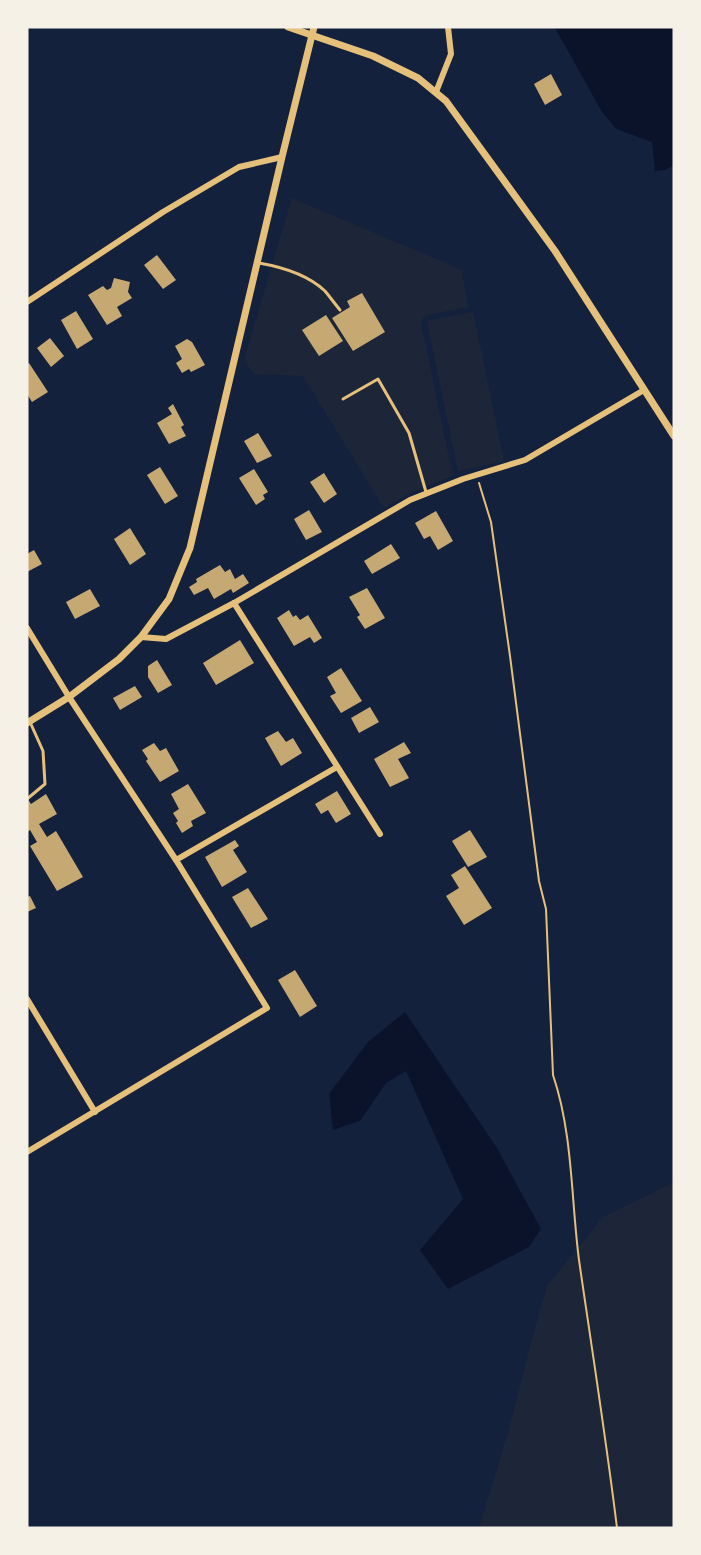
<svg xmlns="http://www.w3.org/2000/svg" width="701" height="1555" font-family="'PT Sans Narrow',sans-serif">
	<rect width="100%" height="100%" fill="#14213d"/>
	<!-- green -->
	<g fill="#1d2539">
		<path d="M292 198 462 270 468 307 427 315 423 317 421 323 452 472 454 475 408 494 384 508 303 376 254 374 244 360Z"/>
		<path d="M473 312 504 461 458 471 427 321Z"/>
		<path d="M674 1182V1528H479L509 1429 530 1347 547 1286 603 1217Z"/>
	</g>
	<!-- water -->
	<g fill="#0b132b">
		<path d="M557 27H674V165L665 170 655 171 652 142 616 129 602 112 555 28Z"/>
		<path d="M405 1012 497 1148 541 1229 529 1247 448 1289 420 1250 463 1199 406 1071 386 1083 360 1121 333 1130 329 1094 368 1042Z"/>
	</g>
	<!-- building -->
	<g fill="#c6a872">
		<path d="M551 74 562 95 545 105 534 84Z"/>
		<path d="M157 255 176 280 163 289 144 265Z"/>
		<path d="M114 278 130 282 128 292 132 298 117 307 122 316 107 325 88 295 103 286 107 290 111 288Z"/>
		<path d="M362 293 385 332 353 351 332 318 350 307 347 301Z"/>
		<path d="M76 311 93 339 77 349 61 320Z"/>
		<path d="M326 315 343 341 319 356 302 330Z"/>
		<path d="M50 338 64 356 51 367 37 348Z"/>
		<path d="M187 339 192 342 205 365 191 372 189 369 182 373 176 363 182 359 175 346Z"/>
		<path d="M29 363 48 392 32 402 27 394V364Z"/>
		<path d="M173 404 184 425 181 427 186 436 169 444 157 423 172 414 168 408Z"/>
		<path d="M258 433 272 456 257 463 244 441Z"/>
		<path d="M160 467 178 496 165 504 147 475Z"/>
		<path d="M254 469 268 492 263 495 265 499 256 505 239 478Z"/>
		<path d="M324 473 337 494 324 503 310 482Z"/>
		<path d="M309 510 322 532 306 540 294 519Z"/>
		<path d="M436 511 453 541 438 550 430 536 424 539 415 523Z"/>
		<path d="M130 528 146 554 130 565 114 539Z"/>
		<path d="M391 544 400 558 372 574 364 561Z"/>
		<path d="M34 550 42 564 27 572V554Z"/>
		<path d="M220 565 225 572 230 569 235 579 243 574 249 583 233 593 231 589 214 599 208 588 194 595 189 587 197 582 196 579Z"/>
		<path d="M367 588 385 618 365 629 357 617 360 615 349 597Z"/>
		<path d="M90 589 100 606 75 619 66 602Z"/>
		<path d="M289 610 293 617 296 615 300 620 308 615 322 638 314 643 310 637 294 646 277 618Z"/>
		<path d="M240 640 254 663 216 685 203 663Z"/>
		<path d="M157 660 172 685 158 693 148 677V666Z"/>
		<path d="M341 668 362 701 341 713 330 696 336 693 327 677Z"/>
		<path d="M135 686 142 697 120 710 113 698Z"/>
		<path d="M370 707 379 722 359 733 351 718Z"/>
		<path d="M278 731 286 742 293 738 302 753 281 766 265 738Z"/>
		<path d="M404 742 411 753 398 759 409 778 390 787 374 759Z"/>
		<path d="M154 743 160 751 166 748 179 771 160 782 146 761 148 759 142 750Z"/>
		<path d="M188 784 206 813 191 821 193 826 182 833 176 823 178 821 173 813 179 809 171 794Z"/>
		<path d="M337 791 351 814 336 823 328 810 321 814 315 804Z"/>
		<path d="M46 794 57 814 39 824 47 837 56 831 83 877 57 891 30 846 37 842 30 830 27 832V798L31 804Z"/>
		<path d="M470 830 487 857 468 867 452 841Z"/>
		<path d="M235 840 239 846 233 850 247 872 222 887 205 857Z"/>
		<path d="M465 866 492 908 464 925 446 896 459 888 451 875Z"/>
		<path d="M248 888 268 919 251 928 232 897Z"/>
		<path d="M30 896 36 908 27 912V897Z"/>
		<path d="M295 970 317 1006 300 1017 278 980Z"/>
	</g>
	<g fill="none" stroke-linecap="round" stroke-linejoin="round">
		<!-- path -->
		<path stroke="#e5c07b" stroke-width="2" d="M479 483 491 522 510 656 539 881 546 909 553 1075C573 1134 571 1199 579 1260 592 1350 606 1438 617 1528"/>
		<!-- service -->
		<g stroke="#e5c07b" stroke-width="3">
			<path d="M259 263C282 267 307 274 325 291 330 297 335 304 340 310"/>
			<path d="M343 399 378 379 409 433 426 492"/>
			<path d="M27 799 45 784 43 751 30 722"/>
		</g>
		<!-- minor -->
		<g stroke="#e5c07b" stroke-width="6">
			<path d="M436 92 451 54 448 27"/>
			<path d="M27 302 163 212 239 167 282 157"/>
			<path d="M234 603 380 834"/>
			<path d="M27 628 69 697 176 860 267 1008 27 1152"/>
			<path d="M141 637 166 639 234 603 410 500 463 479 525 460 644 390"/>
			<path d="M176 860 337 767"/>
			<path d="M27 999 95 1112"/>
		</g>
		<!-- tertiary -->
		<g stroke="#e5c07b" stroke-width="7">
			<path d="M288 27 373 56 418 78 446 101 555 251 674 436"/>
			<path d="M27 723 69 697 119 659 141 637 169 599 190 548 282 157 314 27"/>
		</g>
	</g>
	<!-- border -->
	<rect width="701" height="1555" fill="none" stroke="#f6f1e7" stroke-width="57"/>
</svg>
